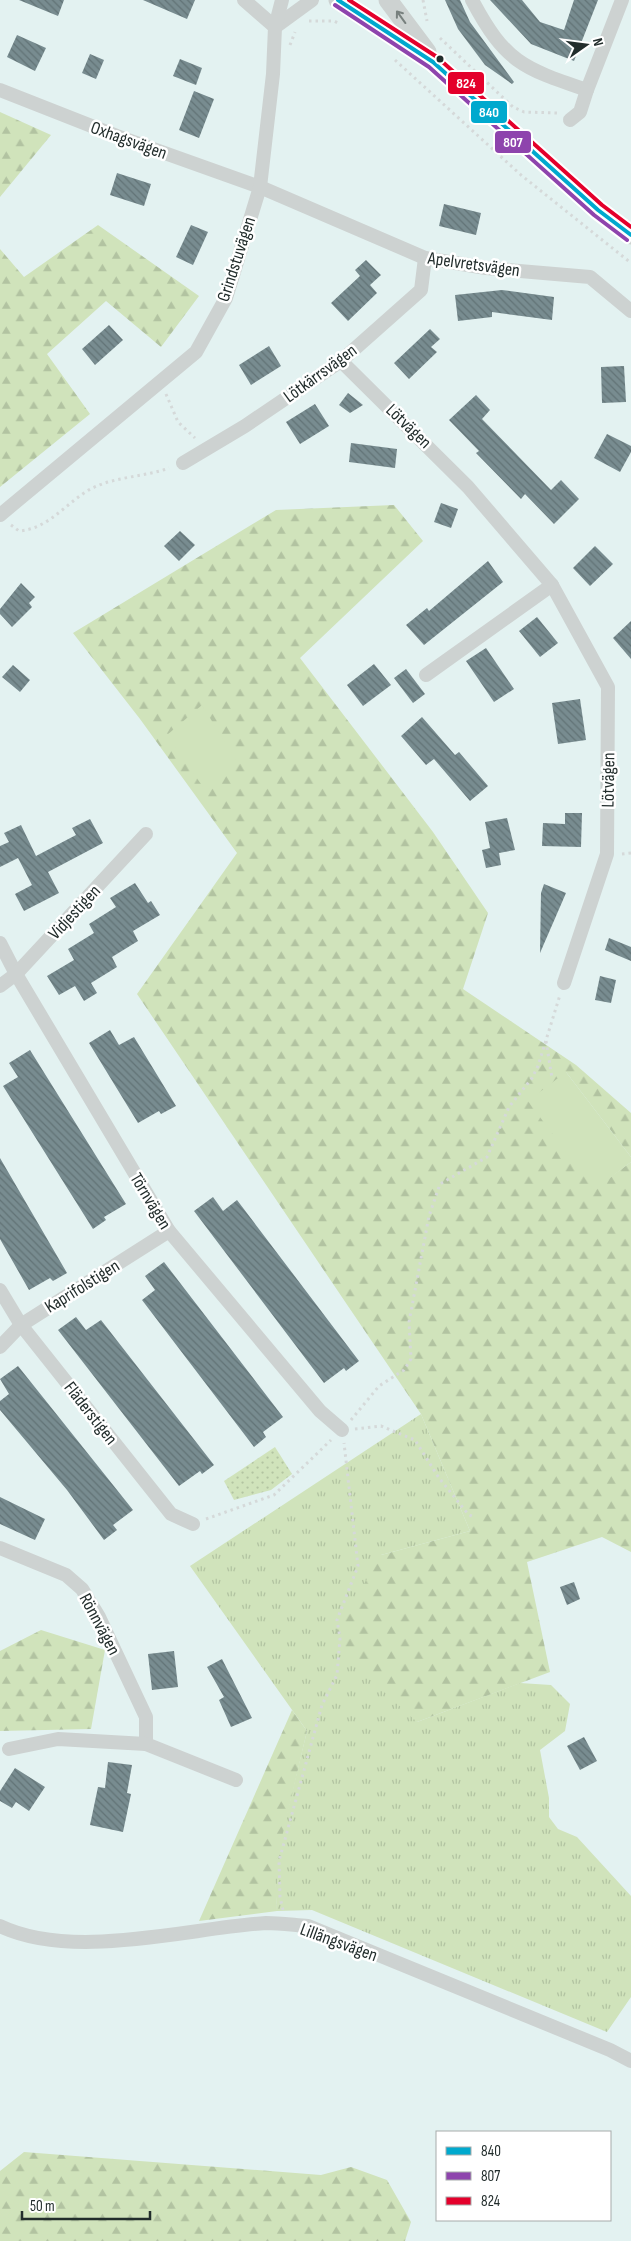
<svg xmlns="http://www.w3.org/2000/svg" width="631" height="2241" font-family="'Sofia Sans Condensed',sans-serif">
	<defs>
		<pattern id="grass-tufts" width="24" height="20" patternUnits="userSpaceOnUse" patternTransform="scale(1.25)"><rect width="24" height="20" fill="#d0e3bb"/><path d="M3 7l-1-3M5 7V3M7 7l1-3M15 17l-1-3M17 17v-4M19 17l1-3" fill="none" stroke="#b2c3a1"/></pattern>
		<pattern id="forest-firs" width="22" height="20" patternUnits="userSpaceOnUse" patternTransform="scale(1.25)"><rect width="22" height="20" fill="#d0e3bb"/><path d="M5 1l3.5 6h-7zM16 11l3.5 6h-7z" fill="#b2c3a1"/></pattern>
		<pattern id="park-dots" width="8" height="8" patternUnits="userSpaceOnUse" patternTransform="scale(1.25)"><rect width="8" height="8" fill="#d0e3bb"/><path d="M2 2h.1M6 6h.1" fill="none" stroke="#b2c3a1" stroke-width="1.8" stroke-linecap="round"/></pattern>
		<pattern id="building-back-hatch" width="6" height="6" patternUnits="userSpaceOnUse" patternTransform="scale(1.25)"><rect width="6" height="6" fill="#788c90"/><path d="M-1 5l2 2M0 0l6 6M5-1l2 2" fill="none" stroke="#627376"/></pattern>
	</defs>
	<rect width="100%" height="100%" fill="#e3f2f1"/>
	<!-- grass -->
	<path fill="url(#grass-tufts)" d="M421 1414 470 1531 381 1555 417 1722 520 1683 551 1685 570 1704 565 1731 540 1750 549 1798V1817L558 1829 577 1837 631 1896V1997L607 2032 312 1910 277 1911 274 1867 307 1731 190 1566Z"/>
	<!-- forest -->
	<g fill="url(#forest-firs)">
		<path d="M0 112 51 135 0 197Z"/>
		<path d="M98 225 199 296 161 347 106 301 47 354 90 414 0 487V249L24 277Z"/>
		<path d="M394 505 423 541 300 658 433 832 488 913 463 989 576 1065 631 1113V1157L566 1072 594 1189 631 1162V1552L602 1537 527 1562 550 1672 417 1722 330 1642 381 1555 470 1531 421 1414 137 994 237 853 140 719 73 633 276 510Z"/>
		<path d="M41 1630 105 1650 91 1729 0 1731V1651Z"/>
		<path d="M292 1710 307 1731 275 1867 277 1911 199 1921Z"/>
		<path d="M24 2152 321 2175 351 2167 387 2180 411 2222 405 2241H0V2171Z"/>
	</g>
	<!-- park -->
	<path fill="url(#park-dots)" d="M275 1447 292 1474 271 1490 234 1500 224 1481Z"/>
	<!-- garden -->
	<g fill="#d0e3bb">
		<path d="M202 705 236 760 203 787 167 735Z"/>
		<path d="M566 1072 631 1157V1162L594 1190 528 1101Z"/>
	</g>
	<!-- building -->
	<g fill="url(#building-back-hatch)">
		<path d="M19 0H64L58 16Z"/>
		<path d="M143 0H195L187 19Z"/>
		<path d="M445 0H460L470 22 514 82 512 84 485 65 458 29Z"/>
		<path d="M490 0H522L540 22 564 30 574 0H598L574 61 531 44Z"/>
		<path d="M17 35 46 48 35 71 7 57Z"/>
		<path d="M90 54 104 60 96 79 82 73Z"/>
		<path d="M180 59 202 68 196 85 173 76Z"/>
		<path d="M194 91 214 99 199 138 179 130Z"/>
		<path d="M117 173 151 184 144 206 110 195Z"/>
		<path d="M444 204 481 213 476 235 439 226Z"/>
		<path d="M191 225 208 232 193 265 176 257Z"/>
		<path d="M366 260 381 275 370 285 377 293 348 321 331 303 360 276 355 270Z"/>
		<path d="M502 290 554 297 552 320 492 312V317L458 321 455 295Z"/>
		<path d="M109 325 123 340 95 365 82 349Z"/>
		<path d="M430 329 440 339 431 347 437 352 409 379 394 363Z"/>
		<path d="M269 346 281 366 251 385 239 365Z"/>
		<path d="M624 366 626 402 602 403 601 367Z"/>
		<path d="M348 393 363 405 350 413 339 405Z"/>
		<path d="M476 395 490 410 482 419 551 490 561 480 579 499 554 524 525 494 521 499 476 453 479 451 449 420Z"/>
		<path d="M315 404 329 426 300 444 286 422Z"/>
		<path d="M607 434 631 446V452L620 472 594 458Z"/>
		<path d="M351 443 397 449 395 468 349 462Z"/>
		<path d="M441 503 458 509 451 528 434 522Z"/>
		<path d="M180 531 195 545 179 561 164 546Z"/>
		<path d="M595 546 613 564 590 586 573 568Z"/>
		<path d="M488 561 503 582 424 645 406 625 427 608 429 611Z"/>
		<path d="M21 583 35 597 29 603 32 607 12 627 0 614V609Z"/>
		<path d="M537 617 558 643 540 657 519 631Z"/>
		<path d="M631 621V659L613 638Z"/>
		<path d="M486 648 514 689 494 702 466 661Z"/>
		<path d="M374 664 391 685 363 706 347 685Z"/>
		<path d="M13 665 30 680 20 692 2 677Z"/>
		<path d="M406 669 425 694 413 703 394 678Z"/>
		<path d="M580 699 586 740 558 744 552 703Z"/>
		<path d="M422 717 455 755 459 752 488 786 470 801 434 759 426 765 401 736Z"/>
		<path d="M565 813H582L581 847 542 846 543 823 565 824Z"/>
		<path d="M507 818 515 850 499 853 501 865 486 868 482 850 490 848 485 822Z"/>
		<path d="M90 819 103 843 48 872 59 893 24 911 15 894 32 885 18 858 0 867V846L9 842 4 833 21 825 36 856 76 835 72 828Z"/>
		<path d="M135 883 148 903 151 901 160 915 133 931 138 941 112 957 117 967 91 983 97 993 84 1001 75 986 59 995 47 976 74 960 68 949 94 933 89 924 116 907 110 898Z"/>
		<path d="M544 884 566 893 540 953 541 893Z"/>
		<path d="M609 938 631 947V961L605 950Z"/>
		<path d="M600 976 616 980 611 1003 595 1000Z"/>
		<path d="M110 1030 119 1045 134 1037 176 1106 161 1114 159 1111 138 1123 89 1043Z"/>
		<path d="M30 1050 126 1204 104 1217 106 1220 93 1229 3 1086 18 1077 9 1063Z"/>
		<path d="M0 1158 67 1273 53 1281 50 1278 29 1290 0 1239Z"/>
		<path d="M213 1197 223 1211 237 1200 359 1361 346 1371 344 1368 324 1383 194 1211Z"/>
		<path d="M164 1262 283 1417 263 1432 266 1437 254 1447 142 1300 155 1290 145 1276Z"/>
		<path d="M76 1317 86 1330 101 1320 214 1465 202 1474 200 1471 179 1486 58 1330Z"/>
		<path d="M18 1366 133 1510 113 1525 117 1530 104 1540 67 1490 0 1410V1401L9 1394 0 1379Z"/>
		<path d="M0 1497 45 1519 35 1540 0 1524Z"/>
		<path d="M574 1582 580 1599 567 1605 560 1587Z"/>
		<path d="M174 1651 178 1687 152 1690 148 1654Z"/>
		<path d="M222 1659 252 1718 231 1727 219 1700 224 1697 207 1667Z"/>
		<path d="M584 1737 597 1761 580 1770 567 1746Z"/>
		<path d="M108 1762 132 1765 127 1793 131 1794 123 1832 90 1825 98 1787 105 1788Z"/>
		<path d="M15 1768 45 1787 29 1811 16 1802 12 1808 0 1801V1791Z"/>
	</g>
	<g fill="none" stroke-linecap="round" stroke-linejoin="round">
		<!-- path -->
		<g stroke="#d5d9d9" stroke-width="3" stroke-dasharray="2.5 4" stroke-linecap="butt">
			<path d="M423 0 427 21"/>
			<path d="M309 21H334L340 24"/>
			<path d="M440 38 513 107 524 112 557 113"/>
			<path d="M290 45 295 32"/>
			<path d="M395 60 521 175 631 263"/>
			<path d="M166 394 178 422 195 438"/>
			<path d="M11 525 19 531C46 529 62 508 84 493 109 476 142 478 169 468"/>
			<path d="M622 854 631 853"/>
			<path d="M546 1041 552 1078"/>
			<path d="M351 1420 379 1386 404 1370 411 1359 409 1322 429 1216 440 1184 487 1157 509 1107 532 1078 538 1066 560 995"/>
			<path d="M355 1429 381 1426 415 1440 439 1478 468 1514 475 1518"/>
			<path d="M206 1519 274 1495 331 1440"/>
			<path d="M283 1910 280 1897 279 1861 322 1705 337 1675 340 1638 337 1620 358 1566 344 1443"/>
		</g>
		<!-- minor -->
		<g stroke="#cdd2d1" stroke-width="14">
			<path d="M244 0 275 27"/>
			<path d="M472 0C505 62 522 68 587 90L622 0"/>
			<path d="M275 27 312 0"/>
			<path d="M0 90 117 136 260 187 425 258 486 268 590 277 631 311"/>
			<path d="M570 120 580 112 587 90"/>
			<path d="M341 361 468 487 552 585 608 687 607 854 564 983"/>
			<path d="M183 463 245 426 341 361 421 290 425 258"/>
			<path d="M0 515 196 352 226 298 260 187 273 74 275 27 282 0"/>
			<path d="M426 675 552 585"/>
			<path d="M0 943 16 974 169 1231 320 1411 342 1430"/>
			<path d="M0 986 16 974 146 834"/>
			<path d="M0 1290 21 1325 171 1514 193 1524"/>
			<path d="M0 1347 21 1325 169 1231"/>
			<path d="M0 1548 66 1575 82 1589 99 1617 146 1717V1744L236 1780"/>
			<path d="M9 1749 58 1739 146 1744"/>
			<path d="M0 1926C73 1961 188 1928 266 1923 279 1923 294 1925 308 1926L610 2050 631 2061"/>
		</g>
		<!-- secondary -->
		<g stroke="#cdd2d1" stroke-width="19">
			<path d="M338 0 433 62 598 210 631 235"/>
			<path d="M388 0 427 52"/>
		</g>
		<!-- bus-1 casing -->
		<g stroke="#fff" stroke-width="8">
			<path id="bus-1" d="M338 0 433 62 598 210 631 235"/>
		</g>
		<!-- bus-2 casing -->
		<g stroke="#fff" stroke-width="8">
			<path id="bus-2" d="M335 5 429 67 594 215 627 240"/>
		</g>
		<!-- bus-3 casing -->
		<g stroke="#fff" stroke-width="8">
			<path id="bus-3" d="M349 0 437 57 602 205 631 227"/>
		</g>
		<!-- bus-1 -->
		<use href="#bus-1" stroke="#00a9ce" stroke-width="4"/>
		<!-- bus-2 -->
		<use href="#bus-2" stroke="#8e44ad" stroke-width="4"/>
		<!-- bus-3 -->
		<use href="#bus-3" stroke="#e4002b" stroke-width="4"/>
	</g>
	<!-- one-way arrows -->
	<defs><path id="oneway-shaft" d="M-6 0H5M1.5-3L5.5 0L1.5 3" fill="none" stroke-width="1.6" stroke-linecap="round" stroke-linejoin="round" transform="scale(1.25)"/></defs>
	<use stroke="#78807e" href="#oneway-shaft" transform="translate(401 17) rotate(-126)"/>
	<!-- markers -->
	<circle fill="#222d2c" stroke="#fff" stroke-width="2" cx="440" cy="59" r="4.5"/>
	<g text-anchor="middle" stroke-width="5" stroke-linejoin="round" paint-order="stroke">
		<!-- street labels -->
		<g font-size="18" fill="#222d2c" stroke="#fff">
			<text transform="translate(129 140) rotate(20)" y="6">Oxhagsvägen</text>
			<text transform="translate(236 259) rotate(-72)" y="6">Grindstuvägen</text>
			<text transform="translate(474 264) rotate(8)" y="6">Apelvretsvägen</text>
			<text transform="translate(320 373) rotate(-36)" y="6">Lötkärrsvägen</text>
			<text transform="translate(409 426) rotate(44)" y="6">Lötvägen</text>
			<text transform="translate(608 780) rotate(-89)" y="6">Lötvägen</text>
			<text transform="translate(74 912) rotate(-47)" y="6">Vidjestigen</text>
			<text transform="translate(151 1201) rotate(59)" y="6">Törnvägen</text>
			<text transform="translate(82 1286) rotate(-32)" y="6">Kaprifolstigen</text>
			<text transform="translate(91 1413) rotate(52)" y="6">Fläderstigen</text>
			<text transform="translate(100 1624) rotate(62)" y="6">Rönnvägen</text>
			<text transform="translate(339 1942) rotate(20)" y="6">Lillängsvägen</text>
		</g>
	</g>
	<g stroke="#fff" stroke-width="2">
		<rect x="447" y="71" width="38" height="24" rx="5" fill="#e4002b"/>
		<rect x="470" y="100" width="38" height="24" rx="5" fill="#00a9ce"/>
		<rect x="494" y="130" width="38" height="24" rx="5" fill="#8e44ad"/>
	</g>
	<g font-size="14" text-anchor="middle" font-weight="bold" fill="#fff">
		<text x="466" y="88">824</text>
		<text x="489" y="117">840</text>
		<text x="513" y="147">807</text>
	</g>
	<!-- legend -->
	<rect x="436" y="2131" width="175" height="90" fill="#ffffff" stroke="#a7abab"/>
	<rect x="446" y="2147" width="25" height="8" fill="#00a9ce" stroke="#a7abab"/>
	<text x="481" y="2156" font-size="15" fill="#222d2c">840</text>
	<rect x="446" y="2172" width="25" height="8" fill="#8e44ad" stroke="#a7abab"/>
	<text x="481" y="2181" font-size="15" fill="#222d2c">807</text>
	<rect x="446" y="2197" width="25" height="8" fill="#e4002b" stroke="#a7abab"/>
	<text x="481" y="2206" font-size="15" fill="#222d2c">824</text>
	<!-- north arrow -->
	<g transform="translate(586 45) rotate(76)" stroke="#ffffff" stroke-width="4" paint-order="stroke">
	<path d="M0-4L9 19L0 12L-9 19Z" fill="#222d2c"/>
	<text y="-8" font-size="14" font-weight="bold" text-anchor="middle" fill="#222d2c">N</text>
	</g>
	<!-- scale -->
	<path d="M22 2211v8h128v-8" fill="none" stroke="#222d2c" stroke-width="2.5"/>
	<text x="30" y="2211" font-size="15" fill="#222d2c" stroke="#ffffff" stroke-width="4" paint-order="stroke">50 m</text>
</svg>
